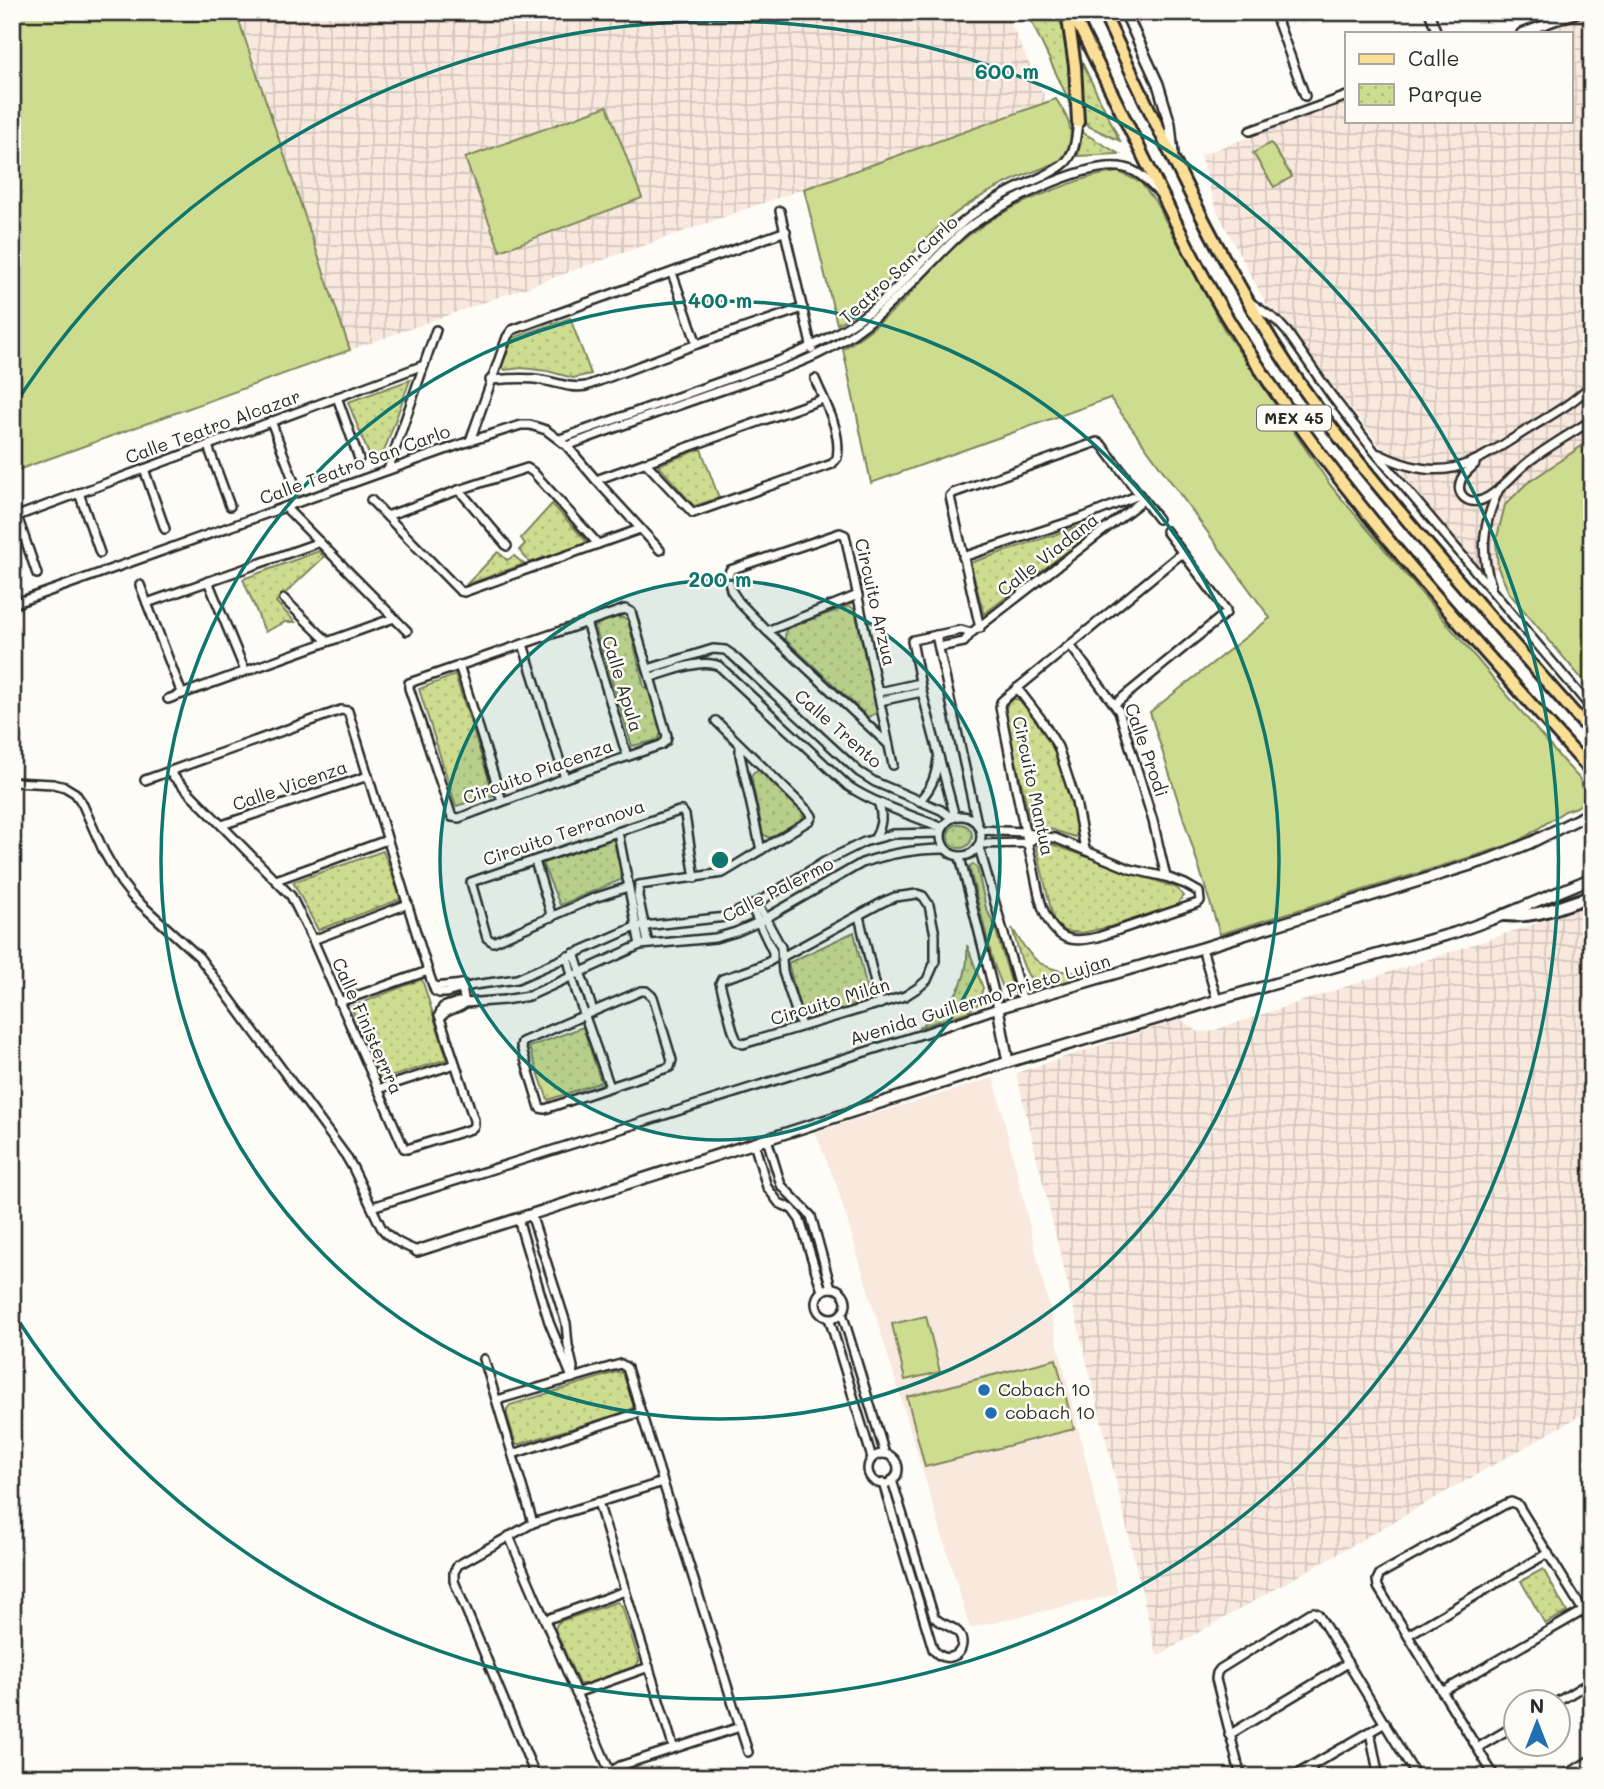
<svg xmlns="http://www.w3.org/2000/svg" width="1604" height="1789" font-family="Mali,sans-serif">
	<defs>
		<pattern id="industrial-grid" width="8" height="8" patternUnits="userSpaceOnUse" patternTransform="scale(1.75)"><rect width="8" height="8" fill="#f8e8dd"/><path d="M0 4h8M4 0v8" fill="none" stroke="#d5c7be"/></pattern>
		<pattern id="park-dots" width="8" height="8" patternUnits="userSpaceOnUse" patternTransform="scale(1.75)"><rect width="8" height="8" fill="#cedc8f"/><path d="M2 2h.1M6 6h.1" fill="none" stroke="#b1bd7c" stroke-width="1.8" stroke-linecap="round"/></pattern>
	</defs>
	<rect width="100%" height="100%" fill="#fdfcf7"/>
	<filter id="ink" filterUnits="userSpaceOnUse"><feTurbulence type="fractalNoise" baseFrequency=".0143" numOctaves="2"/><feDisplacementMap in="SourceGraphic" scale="14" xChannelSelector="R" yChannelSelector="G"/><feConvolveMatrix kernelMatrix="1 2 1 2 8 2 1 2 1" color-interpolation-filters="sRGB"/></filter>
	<g filter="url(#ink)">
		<!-- built -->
		<path fill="#f8e8dd" d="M994 1078 1118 1594 970 1628 837 1186 815 1132Z"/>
		<!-- industrial -->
		<g fill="url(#industrial-grid)">
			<path d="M238 12H1005L1047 102 350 350Z"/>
			<path d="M1592 14V439L1556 463 1496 541 1498 568 1486 579 1290 332 1265 302 1217 211 1200 155 1347 102V121H1571V33H1538Z"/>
			<path d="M1592 905V1409L1157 1656 1110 1456 1016 1073 1181 1019 1185 1023 1197 1031 1209 1032Z"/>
		</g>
		<!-- grass -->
		<g fill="#cedc8f" stroke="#7c845d" stroke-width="2">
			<path d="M12 12H236L350 350 12 472Z"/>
			<path d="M1056 99C1071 121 1078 139 1060 161 1050 166 1040 169 1030 173 997 186 964 204 938 228 903 259 879 301 837 324L804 189Z"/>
			<path d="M607 106 642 198 500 251 465 158Z"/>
			<path d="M1271 143 1292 177 1274 187 1253 153Z"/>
			<path d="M1119 172 1140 182 1155 201 1225 331 1331 486 1563 761 1579 778 1585 793 1582 803 1577 807 1565 811 1516 843 1220 934 1150 712 1270 618 1110 398 871 483 843 349C867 333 890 316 910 294 926 277 940 259 958 244 987 219 1017 204 1051 191 1074 182 1095 174 1119 172Z"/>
			<path d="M1592 439V691L1509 593 1498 568 1496 541 1505 505 1526 484Z"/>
			<path d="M973 864 977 867 986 908 994 924 1011 982 1009 986 1003 988 993 962 970 870V866Z"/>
			<path d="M926 1316 940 1372 905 1380 892 1324Z"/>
			<path d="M1056 1359 1074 1429 925 1467 907 1397Z"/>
		</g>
		<!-- park -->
		<g fill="url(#park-dots)" stroke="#7c845d" stroke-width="2">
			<path d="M1027 12H1058C1069 40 1070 70 1074 100L1070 103Z"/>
			<path d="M1077 52 1120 141 1090 127 1082 119Z"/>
			<path d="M1082 132 1119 154 1078 156Z"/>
			<path d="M570 318 591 374 573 378 547 371 522 368 505 370 502 366 513 338Z"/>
			<path d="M410 380 382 457 371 460 348 402Z"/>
			<path d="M701 449 719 498 694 506 658 465Z"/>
			<path d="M552 504 588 543 530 563 519 550 525 544 521 538Z"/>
			<path d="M1080 526 1085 530 1084 539 984 614 970 563Z"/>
			<path d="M319 551 324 557 276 602 295 622H285L265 632 243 579Z"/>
			<path d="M498 552 507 560 514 556 524 564 466 585Z"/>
			<path d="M850 606 855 610 877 713 868 717 785 639 786 628Z"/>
			<path d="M617 617 628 619 644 687 652 690 661 733 658 740 632 746 595 627 601 622Z"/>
			<path d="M455 675 494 795 456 806 419 689Z"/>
			<path d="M1014 699 1022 700 1056 748 1079 832 1075 837 1031 823 1006 719V708L1008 702Z"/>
			<path d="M759 770 804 812 803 819 770 838 763 834 751 776 754 772Z"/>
			<circle cx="960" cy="836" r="12"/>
			<path d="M613 839 623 879 560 905 542 863Z"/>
			<path d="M1042 841 1177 888 1183 896 1177 905 1109 927 1082 933 1065 931 1054 922 1036 846Z"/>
			<path d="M383 851 401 899 318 930 293 882Z"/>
			<path d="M1012 928C1019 939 1028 955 1040 963 1057 973 1080 974 1099 971 1081 979 1043 1000 1028 975 1020 962 1017 943 1012 928Z"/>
			<path d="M854 932 870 1003 803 1020 788 963Z"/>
			<path d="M967 945 983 988 978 1004 969 1011 918 1028C950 1006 970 987 967 945Z"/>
			<path d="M422 979 447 1059 381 1080 351 1007Z"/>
			<path d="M583 1027 601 1082 548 1100 529 1047Z"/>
			<path d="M617 1372 624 1373 634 1404 633 1407 629 1411 520 1444H516L507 1415V1409L510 1405Z"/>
			<path d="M1543 1569 1567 1612 1545 1624 1521 1581Z"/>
			<path d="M617 1602 622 1606 639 1661 636 1666 586 1684H579L555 1629 557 1624 561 1621Z"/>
		</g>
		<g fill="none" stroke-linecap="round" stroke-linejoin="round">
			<!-- minor casing -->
			<g stroke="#2b2b2b" stroke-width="12">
				<g id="minor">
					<path d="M1274 12 1305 96"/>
					<path d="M1429 12 1437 33"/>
					<path d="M1521 33 1580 12"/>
					<path d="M1250 131 1347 96"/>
					<path d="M780 211 812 349"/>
					<path d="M672 273 697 344"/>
					<path d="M1251 303 1277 321 1287 332 1331 395 1374 451 1592 709"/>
					<path d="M490 380C507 379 524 377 541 380 557 382 570 389 586 386L697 344 803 308"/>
					<path d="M337 397 359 459"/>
					<path d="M271 421 294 482"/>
					<path d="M560 439 781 360C816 345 849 329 879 304 912 276 937 241 972 215 984 207 996 199 1009 192 1026 183 1052 175 1066 162 1076 151 1076 136 1078 122"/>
					<path d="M470 441 507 337 512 330 786 231"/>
					<path d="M208 446 230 506"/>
					<path d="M567 446C621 425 676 406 731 387 764 375 799 365 830 348 864 330 893 302 920 275 935 260 949 244 965 230 997 206 1086 159 1125 168 1140 171 1149 183 1159 193"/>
					<path d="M1379 454C1446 487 1474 463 1530 428 1551 415 1575 402 1592 384"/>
					<path d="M645 462 693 513 832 464 837 458C842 431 825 403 815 379"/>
					<path d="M1475 464C1470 469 1463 474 1461 480 1455 495 1468 505 1482 500 1501 492 1515 471 1532 459 1551 445 1572 433 1592 420"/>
					<path d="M144 469 165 529"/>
					<path d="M388 470 436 330"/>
					<path d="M596 480 823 399"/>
					<path d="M459 490 507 546"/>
					<path d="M79 493 100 553"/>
					<path d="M371 500 460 591 464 592 640 529"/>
					<path d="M285 507 407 631"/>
					<path d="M17 516 37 574"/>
					<path d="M387 516 459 490 527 468 533 472 598 544"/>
					<path d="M12 518 424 365"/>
					<path d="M963 557 1084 517 1139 495"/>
					<path d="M208 581 245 671"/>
					<path d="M140 585 182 694"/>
					<path d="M1491 585C1479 549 1484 522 1499 489"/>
					<path d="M284 599 327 641"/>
					<path d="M19 602 470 441 521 425H530L546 430 567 446 596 480 660 550"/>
					<path d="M147 603 320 542"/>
					<path d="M625 609 631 612 667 736 666 741 661 745 565 778 459 818 452 817 409 688V683Z"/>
					<path d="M586 622 627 756"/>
					<path d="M980 628 951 501 950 496 953 493 1097 442 1102 445 1158 519"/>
					<path d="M767 631 858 595"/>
					<path d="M936 635 977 823"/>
					<path d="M523 644 565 778"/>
					<path d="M1070 645 1119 711 1153 821 1166 877"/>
					<path d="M939 647 964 642 971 633 1143 500"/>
					<path d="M459 665 502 801"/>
					<path d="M648 669 713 649 725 650 731 654 859 772 875 782 941 810 952 818"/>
					<path d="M651 677C670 672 700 658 719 666L848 786C877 805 911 815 943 828"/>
					<path d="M1017 688 1041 719 1058 747 1076 802 1085 849"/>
					<path d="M879 692 920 683"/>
					<path d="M168 699 394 618"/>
					<path d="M880 701 922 692"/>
					<path d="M1115 704 1226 613V610L1166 531"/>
					<path d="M888 744 767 631 739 602 731 590 728 577 730 570 840 533 845 535 893 765"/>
					<path d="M740 745V755L761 850"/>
					<path d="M169 772 291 896 313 940 404 1148 407 1149 471 1129 474 1126V1120L439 1015 443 1007 458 1002 465 1003 504 1000 529 996 640 945 715 938 736 932 759 922 862 863C890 853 916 849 945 849"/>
					<path d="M145 780 341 710 348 711 428 971 435 991 439 993H446L474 985 517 979 635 927 726 917 757 903 824 862 864 842 893 834 941 833"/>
					<path d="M12 782 53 784 65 787 75 793 82 803 104 852 121 882 132 896 199 957 346 1156 353 1168 381 1227C390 1240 403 1245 417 1251"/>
					<path d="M919 801C932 788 936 776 938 758"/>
					<circle cx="961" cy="836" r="20"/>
					<path d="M955 817 922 692 912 641 913 640 961 630 971 633"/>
					<path d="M222 825 368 776"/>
					<path d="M981 830 1025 832 1038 836 1055 838 1130 869 1166 877 1185 884 1199 892 1200 901 1198 903 1098 937C1084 940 1068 943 1057 932 1040 916 1038 887 1033 866 1020 814 1011 760 1000 707L1001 702 1003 700 1182 553"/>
					<path d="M618 832 640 945"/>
					<path d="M875 838C882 825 883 815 878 802"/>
					<path d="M980 844 1027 843 1038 836"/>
					<path d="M979 847 1023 1001"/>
					<path d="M535 861 552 917"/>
					<path d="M276 880 387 840"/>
					<path d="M628 887 594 898 493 942 487 938 471 882 679 811H682L685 815 695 878"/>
					<path d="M757 903 781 947 783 972 801 1026"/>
					<path d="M751 906 773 952V959C759 969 739 973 722 979L720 983 733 1031 737 1041 743 1044 905 996 919 987 927 980 935 962V935L929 905 923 896 917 894 895 897 883 902 782 957"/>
					<path d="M859 916 880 1004"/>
					<path d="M313 940 408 904"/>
					<path d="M648 943 638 896 639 885 723 873 810 820 812 816 810 813 716 721"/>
					<path d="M1202 948 1217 1000"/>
					<path d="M574 953 593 1011"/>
					<path d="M567 956 576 991 610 1087"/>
					<path d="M434 987 463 984"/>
					<path d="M641 991H646L653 997 672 1060 670 1067 545 1109 540 1108 521 1046 522 1042Z"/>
					<path d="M339 1002 428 971"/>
					<path d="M441 1017C447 1008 457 1011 465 1003L461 984"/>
					<path d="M378 1089 455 1064"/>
					<path d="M767 1139 781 1185 811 1216 831 1288"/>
					<path d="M754 1143 767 1187 779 1203 792 1209 800 1220 822 1291"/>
					<path d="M372 1207 922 1034 998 1008 960 857"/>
					<path d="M531 1214 566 1323 568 1345 573 1367 572 1378"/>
					<path d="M518 1219 549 1322 572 1378"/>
					<circle cx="831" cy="1303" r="15"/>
					<path d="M842 1313 885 1454"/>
					<path d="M829 1318 872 1458"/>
					<path d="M484 1359 533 1523"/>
					<path d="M497 1400 610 1367 621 1364 627 1368 748 1752"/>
					<path d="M513 1454 641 1412"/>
					<circle cx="883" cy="1469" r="15"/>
					<path d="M883 1483 933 1649C945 1666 967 1655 961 1637 957 1626 942 1626 934 1617L892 1480"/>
					<path d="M598 1502 673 1746"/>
					<path d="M509 1536 610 1772"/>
					<path d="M545 1620 625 1591"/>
					<path d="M1408 1635 1548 1553"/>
					<path d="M1442 1692 1583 1611"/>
					<path d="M576 1693 649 1667"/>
					<path d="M1557 1702 1592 1681"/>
					<path d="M1370 1732 1379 1777"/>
					<path d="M1229 1735 1348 1663"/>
					<path d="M1477 1748 1516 1725"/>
					<path d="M1311 1766 1314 1777"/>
					<path d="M536 1777 454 1581V1572L458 1565 533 1523 663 1482"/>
					<path d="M602 1777 620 1766 740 1727"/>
					<path d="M1241 1777 1216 1679 1217 1673 1220 1669 1310 1613 1314 1612 1318 1614 1417 1777"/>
					<path d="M1292 1777 1385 1723"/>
					<path d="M1495 1777 1378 1587 1377 1580 1380 1574 1504 1505 1511 1502 1518 1505 1592 1625"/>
					<path d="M1563 1777 1592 1759"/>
				</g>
			</g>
			<!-- tertiary casing -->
			<g stroke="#2b2b2b" stroke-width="14">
				<g id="tertiary">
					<path d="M1125 12 1158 84 1170 124 1173 154"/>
					<path d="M1008 1062 998 1008 1202 948 1490 859 1530 843 1592 812"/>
					<path d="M417 1251 1008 1062 1166 1016 1217 1000 1454 933 1504 915 1592 878"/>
				</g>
			</g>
			<!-- secondary casing -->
			<g stroke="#2b2b2b" stroke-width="16">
				<path id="secondary" d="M1504 915C1540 918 1559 906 1592 896"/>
			</g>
			<!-- primary casing -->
			<g stroke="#2b2b2b" stroke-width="16">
				<g id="primary">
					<path d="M1067 12 1075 66 1078 122"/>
					<path d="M1072 12C1097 63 1122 113 1147 164 1173 216 1197 269 1228 319 1330 485 1463 628 1592 772"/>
					<path d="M1103 12C1161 134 1216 257 1290 369 1331 431 1380 488 1428 545 1482 608 1536 671 1592 733"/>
				</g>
			</g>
			<!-- minor -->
			<use href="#minor" stroke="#fdfcf7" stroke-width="7"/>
			<!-- tertiary -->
			<use href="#tertiary" stroke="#fdfcf7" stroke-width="9"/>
			<!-- secondary -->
			<use href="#secondary" stroke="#fdfcf7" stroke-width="10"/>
			<!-- primary -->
			<use href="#primary" stroke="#fbdf96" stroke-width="10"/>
		</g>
	</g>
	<!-- distance rings -->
	<circle cx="720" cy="860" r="280" fill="#0f766e" fill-opacity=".12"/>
	<g fill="none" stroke="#0f766e" stroke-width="3.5">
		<circle cx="720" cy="860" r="280"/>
		<circle cx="720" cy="860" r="559"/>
		<path d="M12 409A839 839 0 1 1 12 1311"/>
	</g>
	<!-- markers -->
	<g fill="#1f6fb2" stroke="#fdfcf7" stroke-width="2.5">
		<circle cx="984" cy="1390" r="7"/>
		<circle cx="991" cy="1413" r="7"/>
	</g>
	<g text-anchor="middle" stroke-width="5" stroke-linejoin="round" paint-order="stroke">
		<!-- shield labels -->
		<rect fill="#fdfcf7" stroke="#6a6a68" stroke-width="2" x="1257" y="405.5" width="74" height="25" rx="5"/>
		<g font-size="16" font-weight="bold" fill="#2b2b2b">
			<text x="1294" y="424">MEX 45</text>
		</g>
		<!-- street labels -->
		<g font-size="18" fill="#2b2b2b" stroke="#fdfcf7">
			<text transform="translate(899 270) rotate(-42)" y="6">Teatro San Carlo</text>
			<text transform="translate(213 427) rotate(-20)" y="6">Calle Teatro Alcazar</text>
			<text transform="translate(355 465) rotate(-20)" y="6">Calle Teatro San Carlo</text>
			<text transform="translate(1048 555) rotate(-38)" y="6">Calle Viadana</text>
			<text transform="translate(875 602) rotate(77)" y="6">Circuito Arzua</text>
			<text transform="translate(622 684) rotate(73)" y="6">Calle Apula</text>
			<text transform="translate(838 729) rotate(41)" y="6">Calle Trento</text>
			<text transform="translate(1146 750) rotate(71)" y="6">Calle Prodi</text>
			<text transform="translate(538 772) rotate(-20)" y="6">Circuito Piacenza</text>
			<text transform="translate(290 786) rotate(-19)" y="6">Calle Vicenza</text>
			<text transform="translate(1033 786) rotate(78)" y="6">Circuito Mantua</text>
			<text transform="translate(564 833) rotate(-19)" y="6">Circuito Terranova</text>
			<text transform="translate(778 890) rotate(-27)" y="6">Calle Palermo</text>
			<text transform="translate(980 1000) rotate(-17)" y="6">Avenida Guillermo Prieto Lujan</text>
			<text transform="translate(830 1002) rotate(-17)" y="6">Circuito Milán</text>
			<text transform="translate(367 1026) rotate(66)" y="6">Calle Finisterrra</text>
		</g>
		<!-- poi labels -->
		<g font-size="18" fill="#2b2b2b" stroke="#fdfcf7" text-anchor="start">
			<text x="998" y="1396">Cobach 10</text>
			<text x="1005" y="1419">cobach 10</text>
		</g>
	</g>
	<circle cx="720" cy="860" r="10" fill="#0f766e" stroke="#fdfcf7" stroke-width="3.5"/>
	<g font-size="21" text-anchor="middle" font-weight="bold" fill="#0f766e" stroke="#fdfcf7" stroke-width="5" stroke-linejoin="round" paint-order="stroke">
		<text x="1007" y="79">600 m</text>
		<text x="720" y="308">400 m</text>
		<text x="720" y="587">200 m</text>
	</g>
	<!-- margin -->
	<rect width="1604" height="1789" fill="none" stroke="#fdfcf7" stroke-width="42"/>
	<rect x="21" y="21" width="1562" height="1747" fill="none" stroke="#2b2b2b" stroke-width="2.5" filter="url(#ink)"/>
	<!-- legend -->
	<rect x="1345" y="32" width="228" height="91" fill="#fdfcf7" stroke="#a9a8a5" stroke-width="2"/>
	<rect x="1359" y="54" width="35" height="10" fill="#fbdf96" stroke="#a9a8a5" stroke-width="2"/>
	<text x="1408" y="66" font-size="21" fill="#2b2b2b">Calle</text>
	<rect x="1359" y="84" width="35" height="21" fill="url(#park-dots)" stroke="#a9a8a5" stroke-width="2"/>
	<text x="1408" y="102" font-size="21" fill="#2b2b2b">Parque</text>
	<!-- north arrow -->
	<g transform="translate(1537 1723)"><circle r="33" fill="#fdfcf7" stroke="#a9a8a5" stroke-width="2"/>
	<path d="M0-5L12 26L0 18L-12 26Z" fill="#1f6fb2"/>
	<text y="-10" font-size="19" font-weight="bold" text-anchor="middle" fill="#2b2b2b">N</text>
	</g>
</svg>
